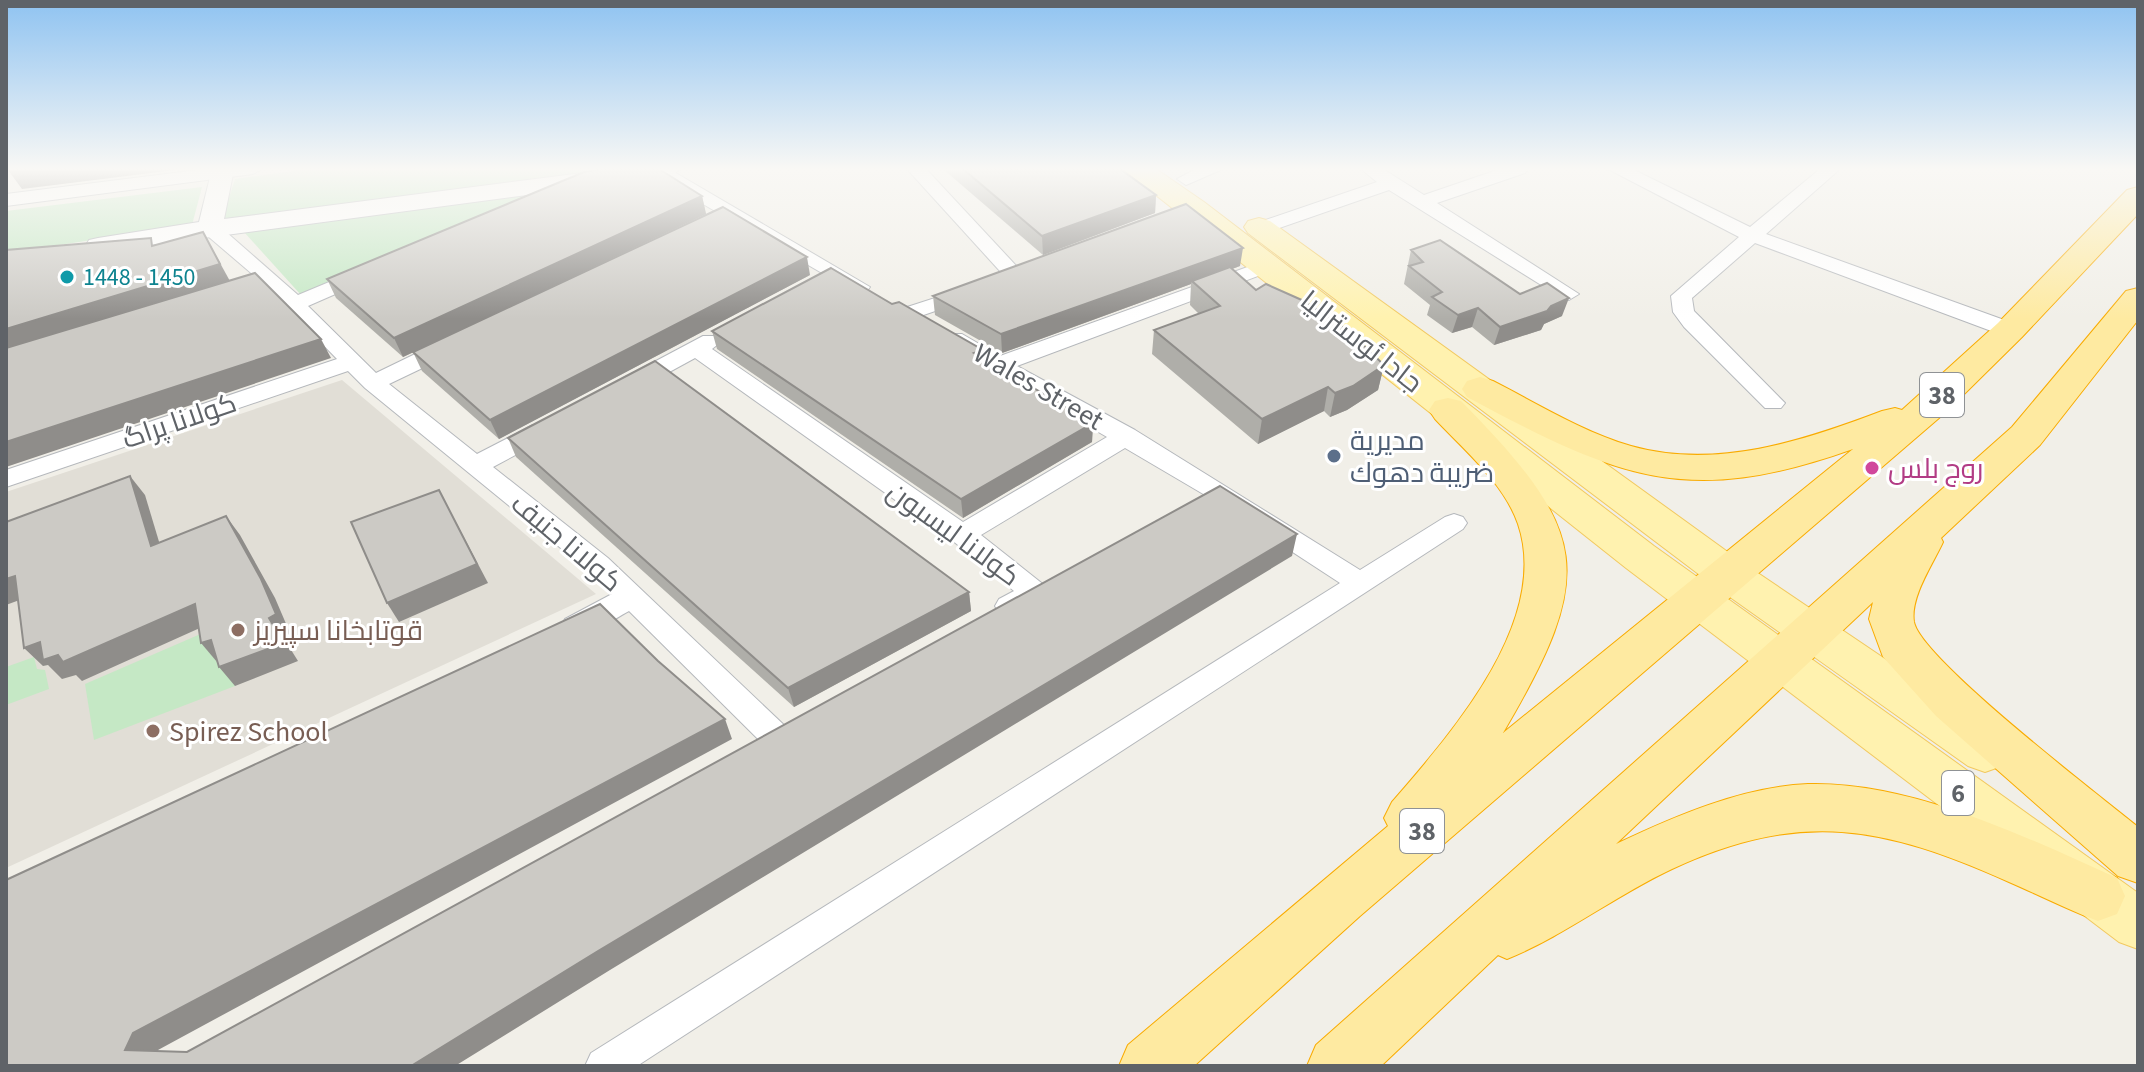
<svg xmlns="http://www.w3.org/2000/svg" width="2144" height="1072" font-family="'Source Sans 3',Cairo,sans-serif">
	<rect width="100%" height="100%" fill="#f1efe8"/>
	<!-- education -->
	<path fill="#e1ded6" d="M342 380 596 594 6 868V492Z"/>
	<!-- green -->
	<g fill="#c5e8c5">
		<path d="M308 169H610L222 220 235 179Z"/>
		<path d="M202 187 192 225 6 253V211Z"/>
		<path d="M537 193 301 295 244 232Z"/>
		<path d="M219 626 235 686 94 740 85 684Z"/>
		<path d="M34 657 37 669 45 670 49 689 6 705V667Z"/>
	</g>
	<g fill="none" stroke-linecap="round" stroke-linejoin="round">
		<!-- minor casing -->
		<g stroke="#b5b8bc" stroke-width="2">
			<g id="minor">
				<path d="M206 169H262L253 174 6 206V194Z"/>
				<path d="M651 169H669L870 287 867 291H853L653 175Z"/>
				<path d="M907 169H926L1022 272 1025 276 1022 280H1008Z"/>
				<path d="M1196 169H1223L1186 185 1177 179Z"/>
				<path d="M1361 169H1383L1424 195 1500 169H1528L1525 173 1437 203 1579 294 1569 300 1562 298 1389 190 1268 232 1261 234 1251 228 1254 224 1377 182Z"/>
				<path d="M1608 169H1632L1750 227 1820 169H1840L1766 234 2018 325 2021 330 2010 336 2002 335 1755 243 1692 298 1694 311 1700 317 1785 403 1781 408H1765L1684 327 1673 312 1671 296 1739 237Z"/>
				<path d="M210 222 217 224 298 295 358 270H372L375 274 372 278 308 306 376 373 442 341H458L461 346 458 351 389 384 477 454 533 425H549L553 431 549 437 493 467 608 558 785 726 789 735 785 744 774 748 763 744 629 611C610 621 586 641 565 635L561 627 565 619 612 594 590 572 365 388 348 371 6 487V470L337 359 264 284 203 232 200 228 203 224Z"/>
				<path d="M1267 260 1277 266 1274 270 1017 366 1135 430 1360 570 1445 517 1454 514 1463 517 1467 523 1463 529 637 1066H585L591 1053 1340 583 1210 498 1125 448 981 535 1044 585 1048 592 1044 599 1009 616 999 613 995 606 999 599 1014 591 953 541 695 358 640 388H624L621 383 624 378 703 336H719L722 341 712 349 963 522 1107 437 946 344 943 339 946 334H962L1000 356Z"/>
				<path d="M966 288 976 294 973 298 909 320 898 314 901 309Z"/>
			</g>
		</g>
		<!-- tertiary casing -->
		<g stroke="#b5b8bc" stroke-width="2">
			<path id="tertiary" d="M212 169H234L224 219 614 169H681L670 176 98 252 89 250 86 245 89 240 98 238 199 222Z"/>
		</g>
		<!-- primary casing -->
		<g stroke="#f2c960" stroke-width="2">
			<g id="primary">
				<path d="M1123 169H1156L1204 202 1654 546 2138 893V949L2119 942 1626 568Z"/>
				<path d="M1259 218 1270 221 1743 563 2002 738 2009 752 2002 766 1985 772 1968 766 1713 585 1248 233 1244 227 1248 221Z"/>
			</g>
		</g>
		<!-- trunk casing -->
		<g stroke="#f9ab00" stroke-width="2">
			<g id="trunk">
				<path d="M2138 187V214L2022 337 1946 412 1360 916 1194 1066H1119L1128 1045 1388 826 1384 818 1392 802C1451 734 1551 621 1518 524 1504 483 1463 449 1435 419L1429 410 1435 401 1448 398 1461 401C1590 532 1597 573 1503 733L1853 449C1685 509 1617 477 1467 397L1462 389 1467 381 1480 377 1493 381C1538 404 1583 432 1631 446 1716 470 1803 441 1882 411L1895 408 1902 410 1998 323 2127 190Z"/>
				<path d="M2138 288V320L2040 445 1941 538 1943 542C1933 564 1910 597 1914 622 1921 659 2100 796 2138 827V883L2118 876 1936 716 1883 657 1869 619 1873 602 1616 844C1675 816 1742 787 1808 784 1911 781 2026 837 2117 878L2125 896 2117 914 2098 921C2068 910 2039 895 2009 882 1883 826 1802 809 1672 869 1616 895 1564 936 1507 959L1498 955 1381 1066H1307L1316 1045 2012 427 2126 291Z"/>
			</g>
		</g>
		<!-- minor -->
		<use href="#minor" fill="#fff" fill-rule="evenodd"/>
		<!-- tertiary -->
		<use href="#tertiary" fill="#fff" fill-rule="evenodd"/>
		<!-- primary -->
		<use href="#primary" fill="#fff2af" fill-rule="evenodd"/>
		<!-- trunk -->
		<use href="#trunk" fill="#feeaa1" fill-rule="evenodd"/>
	</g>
	<!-- wall -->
	<g fill="#afaea9">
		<path d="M943 169H1120L1156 195 1155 213 1043 255Z"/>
		<path d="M702 196 706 214 403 357 336 298 327 279Z"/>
		<path d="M1411 250 1520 294 1562 316 1544 324 1541 330 1494 345 1472 327 1452 333 1427 315 1430 305 1404 284Z"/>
		<path d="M1240 266 1232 269 1256 290 1384 365 1378 390 1347 410 1330 417 1324 411 1258 444 1152 354 1154 330 1199 314 1190 305 1191 284 1002 353 935 315 933 296Z"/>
		<path d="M810 275 499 439 422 371 413 352Z"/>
		<path d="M892 304 983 350 984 359 1093 423 1092 442 963 518 717 349 712 331Z"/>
		<path d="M508 438 969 592 971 611 794 707 516 457Z"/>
	</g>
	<!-- shaded-wall -->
	<g fill="#8f8d8a">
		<path d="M6 169H183L22 189 8 170 6 173Z"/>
		<path d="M1156 195 1155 213 1043 255 1042 236Z"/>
		<path d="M702 196 706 214 403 357 394 338Z"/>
		<path d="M203 232 231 283 6 352V329Z"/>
		<path d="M1243 248 1240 266 1194 283 1192 281 1191 284 1002 353 1001 334Z"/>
		<path d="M807 257 810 275 499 439 490 420Z"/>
		<path d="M1569 298 1562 316 1544 324 1541 330 1494 345 1500 327Z"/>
		<path d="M1478 308 1472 327 1452 333 1458 315Z"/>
		<path d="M321 339 331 358 6 467V442Z"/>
		<path d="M983 350 985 368 974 353Z"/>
		<path d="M1384 365 1378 390 1347 410 1330 417 1335 393Z"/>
		<path d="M1328 387 1324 411 1258 444 1262 419Z"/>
		<path d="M1093 423 1092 442 963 518 961 499Z"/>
		<path d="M130 476 145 495 166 565 151 546Z"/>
		<path d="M449 509 488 583 399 622 387 603Z"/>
		<path d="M226 516 240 535 275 598 290 633 283 637 298 661 235 686 219 667 269 618Z"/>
		<path d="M1297 534 1292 556 610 970 455 1066H411L598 951Z"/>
		<path d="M15 576 33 595 6 605V579Z"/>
		<path d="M969 592 971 611 794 707 788 688Z"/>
		<path d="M195 604 211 623 82 681 76 675 62 679 48 665 43 666 24 648 40 642Z"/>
		<path d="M211 640 217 662 201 643Z"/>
		<path d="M725 719 732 739 158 1050 150 1066 125 1050 133 1033Z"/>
	</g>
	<!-- building -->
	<g fill="#cccac5" stroke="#8f8d8a" stroke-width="2">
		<path d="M602 169H659L702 196 394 338 327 279 584 172Z"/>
		<path d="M963 169H1120L1156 195 1042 236Z"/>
		<path d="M1186 204 1243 248 1001 334 933 296Z"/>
		<path d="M723 207 807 257 490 420 413 352Z"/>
		<path d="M203 232 220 264 6 329V250L151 238 152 246Z"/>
		<path d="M1440 240 1520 294 1547 283 1569 298 1551 306 1547 311 1500 327 1478 308 1458 315 1432 297 1442 292 1409 266 1423 262 1411 250Z"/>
		<path d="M1230 267 1256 290 1266 284 1304 301 1348 330 1384 365 1353 386 1335 393 1328 387 1262 419 1154 330 1220 306 1192 281Z"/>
		<path d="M831 268 892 304 899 302 983 350 974 353 1093 423 961 499 712 331Z"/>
		<path d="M255 273 321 339 6 442V348Z"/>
		<path d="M655 361 969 592 788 688 508 438Z"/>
		<path d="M130 476 151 546 226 516 261 579 276 614 269 618 284 643 219 667 211 640 201 643 195 604 63 662 58 655 43 660 40 642 24 648 15 576 6 579V522Z"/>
		<path d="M1220 486 1297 534 598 951 411 1066H6V880L600 604 658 661 725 719 133 1033 125 1050 187 1052Z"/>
		<path d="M439 490 477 564 387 603 351 522Z"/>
	</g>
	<!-- sky -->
	<linearGradient id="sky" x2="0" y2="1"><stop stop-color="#8fc3f1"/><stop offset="0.53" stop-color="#f9f8f5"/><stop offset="1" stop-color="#f9f8f5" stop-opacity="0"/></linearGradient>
	<rect width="2144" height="319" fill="url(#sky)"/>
	<!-- markers -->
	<circle fill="#0f9aa8" stroke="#fff" stroke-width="3" cx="67" cy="277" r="8"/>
	<circle fill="#5c6f8a" stroke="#fff" stroke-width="3" cx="1334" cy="456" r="8"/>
	<circle fill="#d1479c" stroke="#fff" stroke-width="3" cx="1872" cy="468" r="8"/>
	<g fill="#8d6e63" stroke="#fff" stroke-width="3">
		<circle cx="238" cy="630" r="8"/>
		<circle cx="153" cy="731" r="8"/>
	</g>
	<g text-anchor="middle" stroke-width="6" stroke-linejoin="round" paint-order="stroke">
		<!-- far-culture labels -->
		<g font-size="24" fill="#0d838f" stroke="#fff" text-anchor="start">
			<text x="83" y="285">1448 - 1450</text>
		</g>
		<!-- shield labels -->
		<g fill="#fff" stroke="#8f9295" stroke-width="2">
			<rect x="1920" y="373" width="44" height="44" rx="6"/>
			<rect x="1942" y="771" width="32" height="44" rx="6"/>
			<rect x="1400" y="809" width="44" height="44" rx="6"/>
		</g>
		<g font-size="26" font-weight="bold" fill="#5f6368">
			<text x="1942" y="404">38</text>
			<text x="1958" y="802">6</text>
			<text x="1422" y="840">38</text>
		</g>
		<!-- street labels -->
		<g font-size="28" fill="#5f6368" stroke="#fff">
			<text transform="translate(1362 341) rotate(38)" y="10">جادا ئوسترالیا</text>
			<text transform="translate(1039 386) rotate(30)" y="10">Wales Street</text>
			<text transform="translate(179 420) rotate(-19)" y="10">كولانا پراگ</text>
			<text transform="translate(954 533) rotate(36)" y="10">كولانا ليسبون</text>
			<text transform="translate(567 542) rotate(40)" y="10">كولانا جنيف</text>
		</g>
		<!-- service labels -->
		<g font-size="28" fill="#4e5e75" stroke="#fff" text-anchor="start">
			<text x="1350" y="450">مديرية<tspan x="1350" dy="32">ضريبة دهوك</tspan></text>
		</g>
		<!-- hotel labels -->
		<g font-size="28" fill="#b23c85" stroke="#fff" text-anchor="start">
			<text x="1888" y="478">روج بلس</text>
		</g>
		<!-- education labels -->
		<g font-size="28" fill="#785e54" stroke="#fff" text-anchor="start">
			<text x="254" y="640">قوتابخانا سپيريز</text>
			<text x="169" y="741">Spirez School</text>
		</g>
	</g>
	<!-- border -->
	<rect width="2144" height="1072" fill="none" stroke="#5f6368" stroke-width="16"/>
</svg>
